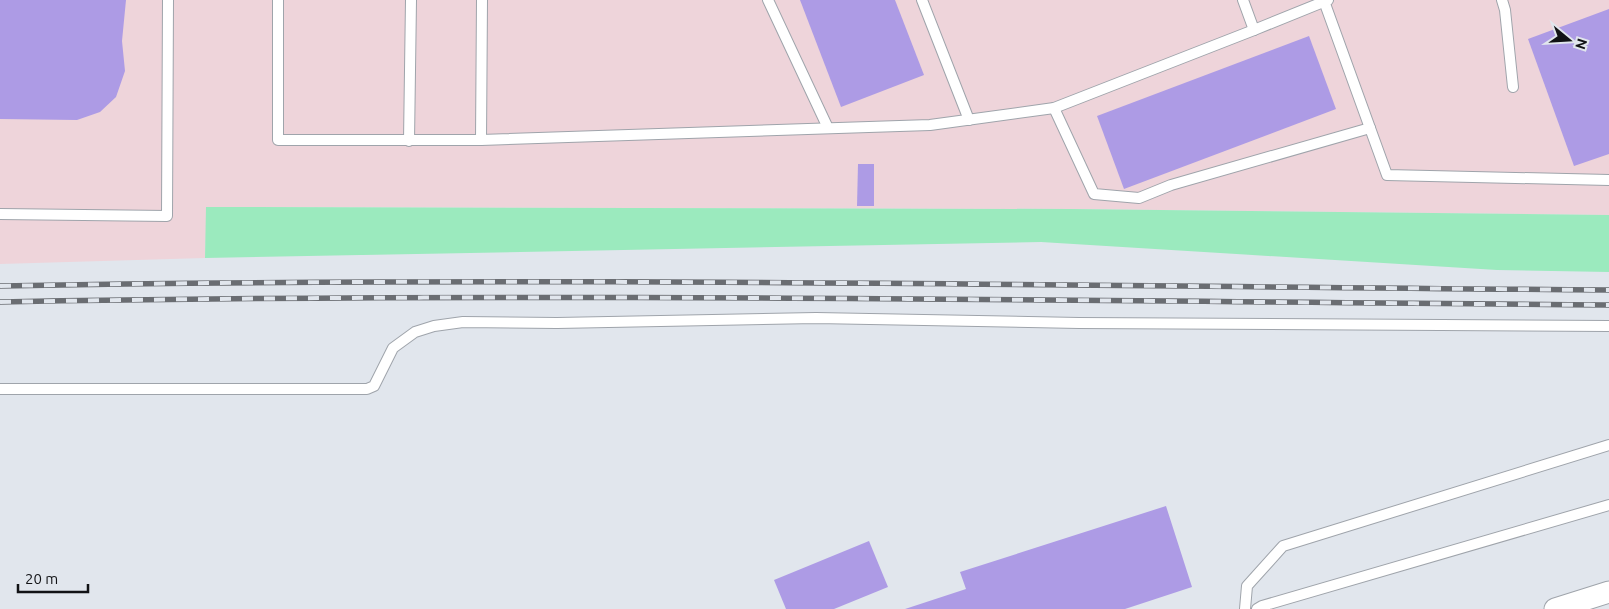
<svg xmlns="http://www.w3.org/2000/svg" width="1609" height="609" font-family="Ubuntu,sans-serif">
	<rect width="100%" height="100%" fill="#e1e6ed"/>
	<!-- industrial -->
	<path fill="#eed4da" d="M0 0H1609V215L1071 209 207 207 205 258 0 264Z"/>
	<!-- green -->
	<path fill="#9beabe" d="M206 207 1071 209 1609 215V272L1497 270 1041 242 205 258Z"/>
	<!-- building -->
	<g fill="#ad9be5">
		<path d="M0 0H126L122 41 125 71 116 97 100 112 77 120 0 119Z"/>
		<path d="M800 0H895L924 75 841 107Z"/>
		<path d="M1609 9V154L1574 166 1528 39Z"/>
		<path d="M1309 36 1336 109 1124 189 1097 116Z"/>
		<path d="M858 164H874V206H857Z"/>
		<path d="M1166 506 1192 587 1125 609H905L966 589 960 572Z"/>
		<path d="M869 541 888 587 834 609H786L774 580Z"/>
	</g>
	<g fill="none" stroke-linecap="round" stroke-linejoin="round">
		<!-- service casing -->
		<g stroke="#9fa4ab" stroke-width="12">
			<g id="service">
				<path d="M278 0V140H481L930 125 1054 108 1254 30 1328 0"/>
				<path d="M768 0 828 128"/>
				<path d="M922 0 969 120"/>
				<path d="M1243 0 1254 30"/>
				<path d="M1502 0 1505 10 1513 87"/>
				<path d="M1324 1 1387 175 1609 180"/>
				<path d="M1054 108 1094 194 1139 198 1171 185 1370 128"/>
				<path d="M481 140 482 0"/>
				<path d="M409 141 411 0"/>
				<path d="M0 214 167 216 168 0"/>
				<path d="M0 389H367L374 386 393 348 415 332 434 326 463 322 557 323 816 318 1079 323 1609 326"/>
				<path d="M1245 609 1247 586 1283 546 1609 445"/>
				<path d="M1257 609 1262 606 1609 505"/>
			</g>
		</g>
		<!-- minor casing -->
		<g stroke="#9fa4ab" stroke-width="23">
			<path id="minor" d="M1555 609 1609 592"/>
		</g>
		<!-- service -->
		<use href="#service" stroke="#fff" stroke-width="10"/>
		<!-- minor -->
		<use href="#minor" stroke="#fff" stroke-width="21"/>
		<!-- rail casing -->
		<g stroke="#6a6d72" stroke-width="5.5">
			<g id="rail">
				<path d="M0 286C536 276 1073 286 1609 290"/>
				<path d="M0 302C536 292 1073 301 1609 305"/>
			</g>
		</g>
		<!-- rail -->
		<use href="#rail" stroke="#e1e6ed" stroke-width="4" stroke-dasharray="11" stroke-linecap="butt"/>
	</g>
	<!-- north arrow -->
	<g transform="translate(1569 40) rotate(108)" stroke="#e1e6ed" stroke-width="4" paint-order="stroke">
	<path d="M0-4L9 19L0 12L-9 19Z" fill="#111215"/>
	<text y="-8" font-size="14" font-weight="bold" text-anchor="middle" fill="#111215">N</text>
	</g>
	<!-- scale -->
	<path d="M18 584v8h70v-8" fill="none" stroke="#111215" stroke-width="2.5"/>
	<text x="25" y="584" font-size="15" fill="#111215" stroke="#e1e6ed" stroke-width="4" paint-order="stroke">20 m</text>
</svg>
